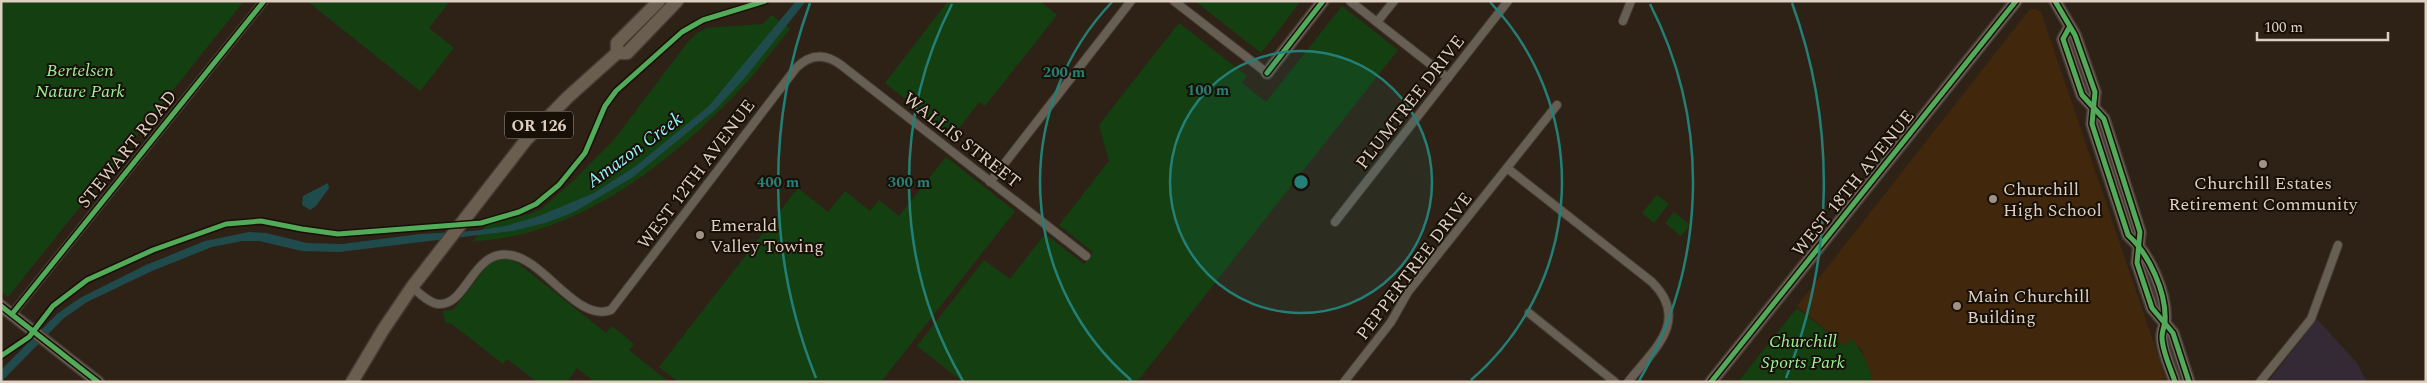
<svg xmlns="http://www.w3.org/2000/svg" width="2427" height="383" font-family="Spectral,serif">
	<rect width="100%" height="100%" fill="#2e2216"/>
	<!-- commercial -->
	<path fill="#342a35" d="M2317 319 2357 363 2367 382H2268Z"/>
	<!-- built -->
	<path fill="#41280c" d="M2030 9H2036L2041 12 2167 382H1873L1862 350 1851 340 1845 346 1797 306Z"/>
	<!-- green -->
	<g fill="#144011">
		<path d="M1 1H244L8 297 1 291Z"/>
		<path d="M307 1H450L429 28 454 48 420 91Z"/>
		<path d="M948 1H1040L1057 15 985 106 979 102 953 136 885 83Z"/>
		<path d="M1195 1H1301L1261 53Z"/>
		<path d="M1342 6 1398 50 1137 382H963L917 346 984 260 1010 279 1045 234 1084 264 1093 252 1059 225 1109 161 1099 125 1179 23 1247 76 1242 83 1266 102Z"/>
		<path d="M772 15 790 29C771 52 753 77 731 99 665 167 572 238 473 241L487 224 530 214 541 209 571 183 613 141 687 43 697 33 707 28 763 24Z"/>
		<path d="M946 157 1015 211 881 382H678L659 367 798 188 828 212 845 191 870 211 879 200 899 216Z"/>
		<path d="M1657 195 1669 204 1654 223 1642 213Z"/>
		<path d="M1674 212 1690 225 1681 236 1665 223Z"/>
		<path d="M500 259 512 260 519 264 606 333 612 326 634 344 629 350 669 382H595L577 368 567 382H537L507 359 503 364 452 324 445 322 443 311 453 310 488 265Z"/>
		<path d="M1797 308 1845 346 1851 339C1864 352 1868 364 1873 382H1738Z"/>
	</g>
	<!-- water -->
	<g fill="#204b4d">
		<path d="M796 1H806L743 80 716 109 633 177 574 212 548 222 513 231 339 252 302 251 259 241H242L212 247 152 271 87 302 64 318 1 382V370L57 314 80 298 146 265 205 241 249 232 266 233 307 243 342 244 420 234 473 231 506 226 539 216 594 193 636 166 709 106Z"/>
		<path d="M328 183 329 188 316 206 310 210 302 205 303 196Z"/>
	</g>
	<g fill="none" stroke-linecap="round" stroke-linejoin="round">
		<!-- street casing -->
		<g stroke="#463c33" stroke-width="10">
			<g id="street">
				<path d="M1174 1 1267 73"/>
				<path d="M1350 1 1448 78"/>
				<path d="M1623 21 1631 1"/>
				<path d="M1377 22 1394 1"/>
				<path d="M1507 168 1652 282C1691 321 1653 350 1628 382"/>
				<path d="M990 182 1131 1"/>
				<path d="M1335 222 1508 1"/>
				<path d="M412 287C419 293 429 303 438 304 467 307 472 249 510 255 544 259 577 323 611 310L796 68C810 54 825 53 841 65L1086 256"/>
				<path d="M1529 313 1615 382"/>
				<path d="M12 314 264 1"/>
				<path d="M1344 382 1391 322 1408 292 1557 105"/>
				<path d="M2260 382 2311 319 2338 245"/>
			</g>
		</g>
		<!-- secondary casing -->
		<g stroke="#463c33" stroke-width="14">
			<g id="secondary">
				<path d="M2055 1 2075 35 2095 92 2092 124 2128 235C2149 254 2167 293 2165 322 2164 327 2162 332 2162 337 2162 351 2171 369 2175 382"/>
				<path d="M2069 28 2063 39 2082 95 2104 119 2140 232 2137 263 2152 308 2173 333 2189 382"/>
				<path d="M1267 73 1323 1"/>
				<path d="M1 306 98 382"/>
				<path d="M1711 382 2016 1"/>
			</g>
		</g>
		<!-- primary casing -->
		<g stroke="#463c33" stroke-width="15">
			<g id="primary">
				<path d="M617 53V43L659 1"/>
				<path d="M352 382 383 330 412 287 526 140 568 97 617 53H627L677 1"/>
			</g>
		</g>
		<!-- street -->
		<use href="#street" stroke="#675e54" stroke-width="8"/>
		<!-- secondary -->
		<use href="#secondary" stroke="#675e54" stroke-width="11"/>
		<!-- primary -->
		<use href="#primary" stroke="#6a5e51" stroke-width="12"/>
		<!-- cycleway casing -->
		<g stroke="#180f06" stroke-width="8">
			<g id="cycleway">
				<path d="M2055 1 2075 35 2095 92 2092 124 2128 235C2149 254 2167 293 2165 322 2164 327 2162 332 2162 337 2162 351 2171 369 2175 382"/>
				<path d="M2069 28 2063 39 2082 95 2104 119 2140 232 2137 263 2152 308 2173 333 2189 382"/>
				<path d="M1267 73 1323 1"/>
				<path d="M1 306 98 382"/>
				<path d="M12 314 264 1"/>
				<path d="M1 356 29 337 53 306 87 280 153 250 226 224 261 221 302 229 338 234 481 223 519 212 536 204 559 185 585 153 605 106 616 91 682 32 703 20 765 1"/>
				<path d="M1711 382 2016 1"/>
			</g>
		</g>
		<!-- cycleway -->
		<use href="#cycleway" stroke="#51ab58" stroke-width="5"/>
	</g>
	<!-- distance rings -->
	<circle cx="1301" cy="182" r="131" fill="#247f76" fill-opacity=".12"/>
	<g fill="none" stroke="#247f76" stroke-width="2.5">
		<circle cx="1301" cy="182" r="131"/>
		<path d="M1131 380A261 261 0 0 1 1112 2M1490 2A261 261 0 0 1 1471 380"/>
		<path d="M963 381A392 392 0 0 1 952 4M1650 4A392 392 0 0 1 1639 381"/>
		<path d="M816 378A523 523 0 0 1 810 3M1792 3A523 523 0 0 1 1786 378"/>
	</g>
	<!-- markers -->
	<g fill="#a09285" stroke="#180f06" stroke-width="2">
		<circle cx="2263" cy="164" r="5"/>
		<circle cx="1993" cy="199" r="5"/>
		<circle cx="700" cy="235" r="5"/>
		<circle cx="1957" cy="306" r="5"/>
	</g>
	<g text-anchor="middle" stroke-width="4" stroke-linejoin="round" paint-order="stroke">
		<!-- shield labels -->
		<rect fill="#180f06" stroke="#a29589" stroke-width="1" x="505" y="111.5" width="68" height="27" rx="4"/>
		<g font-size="16" font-weight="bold" fill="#ddcfc1">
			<text x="539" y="131">OR 126</text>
		</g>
		<!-- park labels -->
		<g font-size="18" font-style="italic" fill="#97f492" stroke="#180f06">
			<text x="80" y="76">Bertelsen<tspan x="80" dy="21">Nature Park</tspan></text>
			<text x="1803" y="347">Churchill<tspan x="1803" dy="21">Sports Park</tspan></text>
		</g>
		<!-- street labels -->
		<g font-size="18" fill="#ddcfc1" stroke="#180f06">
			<text transform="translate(1410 102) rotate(-52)" y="6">PLUMTREE DRIVE</text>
			<text transform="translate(962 140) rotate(38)" y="6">WALLIS STREET</text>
			<text transform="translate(127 149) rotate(-51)" y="6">STEWART ROAD</text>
			<text transform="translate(696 174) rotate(-53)" y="6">WEST 12TH AVENUE</text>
			<text transform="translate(1853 183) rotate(-51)" y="6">WEST 18TH AVENUE</text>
			<text transform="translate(1414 266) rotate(-53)" y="6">PEPPERTREE DRIVE</text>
		</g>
		<!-- poi labels -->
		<g font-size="18" fill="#ddcfc1" stroke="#180f06" text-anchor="start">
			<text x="2263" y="189" text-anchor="middle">Churchill Estates<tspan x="2263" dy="21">Retirement Community</tspan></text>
			<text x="2003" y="195">Churchill<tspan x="2003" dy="21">High School</tspan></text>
			<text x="710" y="231">Emerald<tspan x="710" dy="21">Valley Towing</tspan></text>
			<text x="1967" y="302">Main Churchill<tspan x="1967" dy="21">Building</tspan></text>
		</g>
		<!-- water labels -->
		<g font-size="19" font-style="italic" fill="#91f5fd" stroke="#180f06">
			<text transform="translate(634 149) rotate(-36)" y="7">Amazon Creek</text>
		</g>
	</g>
	<circle cx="1301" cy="182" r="8" fill="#247f76" stroke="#180f06" stroke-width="2.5"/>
	<g font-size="15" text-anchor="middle" font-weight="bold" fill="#247f76" stroke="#180f06" stroke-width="4" stroke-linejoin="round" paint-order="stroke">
		<text x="1064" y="77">200 m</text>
		<text x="1208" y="95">100 m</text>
		<text x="909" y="187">300 m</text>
		<text x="778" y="187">400 m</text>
	</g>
	<!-- border -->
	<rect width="2427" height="383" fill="none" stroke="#ddcfc1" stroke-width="5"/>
	<!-- scale -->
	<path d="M2257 32v8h131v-8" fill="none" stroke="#ddcfc1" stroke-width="2.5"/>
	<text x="2264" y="32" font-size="15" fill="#ddcfc1" stroke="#180f06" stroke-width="4" paint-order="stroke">100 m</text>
</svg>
